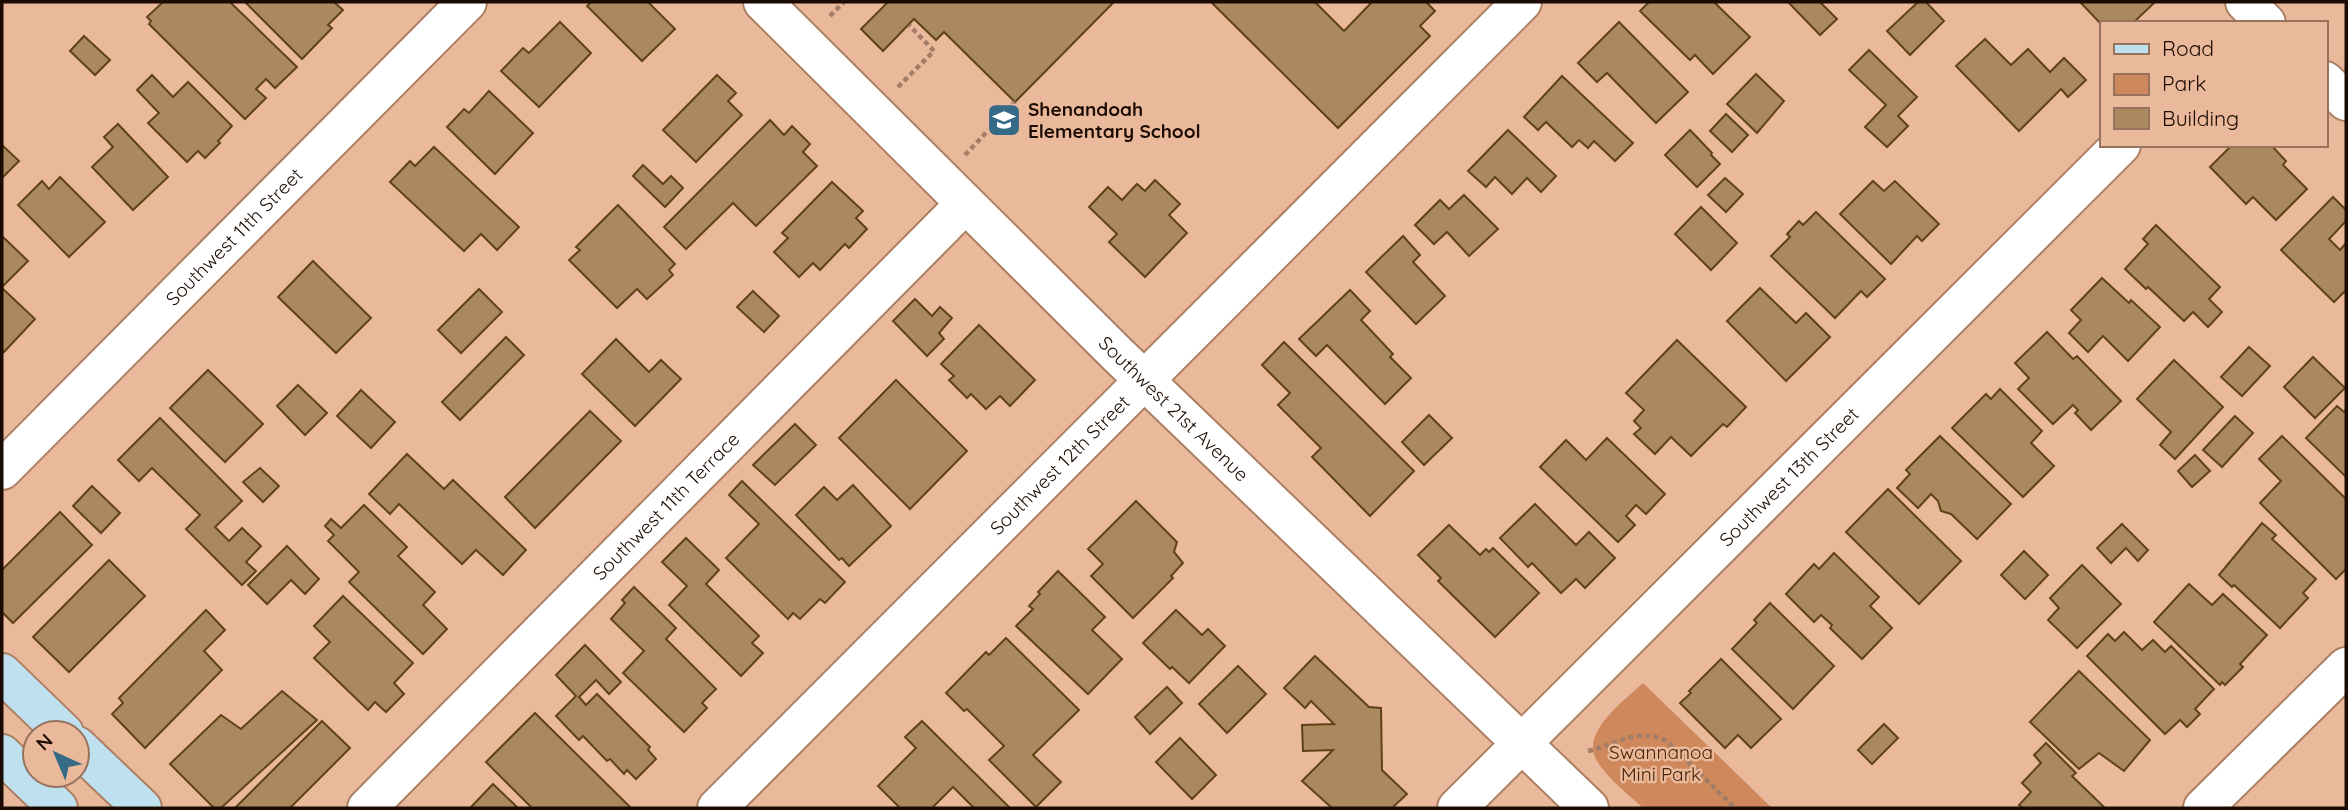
<svg xmlns="http://www.w3.org/2000/svg" width="2348" height="810" font-family="Quicksand,sans-serif">
	<rect width="100%" height="100%" fill="#eab99b"/>
	<!-- green -->
	<path fill="#ce885b" d="M1643 683 1772 808H1643C1628 794 1608 779 1597 761 1579 733 1625 700 1643 683Z"/>
	<!-- building -->
	<g fill="#ab895f" stroke="#604218" stroke-width="2">
		<path d="M163 2H230L297 67 275 88 266 79 256 89 266 98 245 119 149 24 151 21 147 17Z"/>
		<path d="M247 2H334L343 10 328 25 332 28 302 59 246 3Z"/>
		<path d="M591 2H648L675 29 642 61 587 6Z"/>
		<path d="M888 2H1114L1015 102 944 32 936 40 914 19 883 51 861 29Z"/>
		<path d="M1211 2H1315L1344 31 1372 2H1426L1435 11 1420 26 1430 36 1338 128Z"/>
		<path d="M1649 2H1714L1750 37 1713 74 1695 55 1690 60 1640 11Z"/>
		<path d="M1788 2H1820L1837 19 1820 35Z"/>
		<path d="M1918 2H1926L1944 21 1910 55 1887 31Z"/>
		<path d="M2080 2H2153L2154 3 2133 23 2101 24Z"/>
		<path d="M560 22 591 53 539 107 501 71 523 48 529 53Z"/>
		<path d="M1619 22 1688 92 1656 123 1607 73 1597 82 1578 63Z"/>
		<path d="M84 36 110 60 95 75 70 51Z"/>
		<path d="M1985 39 2011 65 2028 49 2050 72 2064 58 2086 80 2068 97 2061 89 2019 131 1956 66Z"/>
		<path d="M1869 50 1917 97 1898 116 1908 126 1887 147 1865 127 1886 105 1849 70Z"/>
		<path d="M1756 74 1784 101 1757 133 1727 104Z"/>
		<path d="M152 75 173 97 188 82 232 126 218 141 220 143 205 158 198 151 187 162 148 123 159 113 137 90Z"/>
		<path d="M717 75 736 93 728 101 742 115 696 162 663 130Z"/>
		<path d="M1562 76 1633 143 1615 161 1594 141 1588 148 1579 140 1572 147 1546 122 1538 130 1524 117Z"/>
		<path d="M489 91 533 133 495 174 447 127 464 109 469 113Z"/>
		<path d="M1726 114 1748 135 1732 152 1710 131Z"/>
		<path d="M770 120 784 135 792 126 810 144 803 152 817 166 756 226 733 203 686 249 664 227Z"/>
		<path d="M118 124 168 177 133 210 92 167 113 147 104 137Z"/>
		<path d="M1508 130 1556 176 1541 192 1527 178 1512 194 1495 177 1486 187 1468 171Z"/>
		<path d="M1690 130 1712 153 1711 155 1720 164 1697 187 1665 155Z"/>
		<path d="M2 145 19 161 2 178Z"/>
		<path d="M2232 145H2271L2286 161 2283 165 2307 189 2276 220 2253 197 2246 204 2210 167Z"/>
		<path d="M434 147 519 227 497 250 481 234 464 251 390 182 410 161 415 166Z"/>
		<path d="M643 165 663 184 671 176 683 188 665 207 633 176Z"/>
		<path d="M60 177 105 222 69 257 18 205 42 181 49 189Z"/>
		<path d="M1725 178 1743 194 1726 212 1708 195Z"/>
		<path d="M1155 180 1180 204 1169 215 1187 233 1145 277 1109 242 1117 234 1089 207 1108 187 1122 200 1137 184 1145 191Z"/>
		<path d="M1873 181 1884 191 1895 181 1939 224 1922 241 1917 236 1891 264 1840 214Z"/>
		<path d="M832 182 863 211 856 218 867 229 849 248 845 244 820 270 813 263 799 277 774 252 788 238 782 233Z"/>
		<path d="M1464 195 1498 229 1469 256 1447 232 1434 244 1415 225 1440 200 1449 209Z"/>
		<path d="M2333 197 2346 210V221L2329 239 2340 250 2346 243V290L2334 302 2281 250Z"/>
		<path d="M618 205 675 264 669 270 673 275 647 299 637 289 617 308 569 260 580 250 576 247Z"/>
		<path d="M1701 207 1737 243 1711 270 1675 234Z"/>
		<path d="M1816 212 1885 279 1867 297 1861 291 1835 318 1771 256 1790 237 1787 234 1799 221 1803 225Z"/>
		<path d="M2156 225 2220 287 2209 299 2222 312 2208 327 2193 312 2184 321 2148 287 2146 289 2125 269 2148 244 2143 239Z"/>
		<path d="M2 236 28 261 2 287Z"/>
		<path d="M1403 236 1420 255 1413 262 1445 296 1416 324 1366 272Z"/>
		<path d="M313 261 371 318 336 353 278 297Z"/>
		<path d="M2102 278 2129 303 2131 300 2160 327 2128 361 2103 336 2088 352 2069 333 2081 320 2071 310Z"/>
		<path d="M2 288 35 319 4 352 2 350Z"/>
		<path d="M1760 288 1796 323 1806 313 1830 337 1786 381 1727 321Z"/>
		<path d="M479 289 502 312 461 353 438 330Z"/>
		<path d="M1350 290 1370 311 1361 320 1393 354 1390 357 1411 378 1385 404 1327 345 1316 356 1299 339Z"/>
		<path d="M753 291 779 316 764 332 737 307Z"/>
		<path d="M915 299 932 316 940 307 952 318 939 333 944 339 927 356 893 321Z"/>
		<path d="M979 325 1035 380 1010 406 1000 396 986 409 971 394 967 398 949 380 954 376 941 364Z"/>
		<path d="M2047 332 2073 359 2077 356 2121 401 2091 430 2075 413 2078 410 2073 405 2053 424 2018 389 2029 378 2015 363Z"/>
		<path d="M506 337 524 355 460 420 442 402Z"/>
		<path d="M616 339 649 372 661 360 681 379 635 426 582 374Z"/>
		<path d="M1677 340 1746 407 1727 427 1723 424 1691 456 1671 437 1655 454 1634 434 1641 428 1634 421 1644 410 1626 393Z"/>
		<path d="M1284 342 1414 471 1370 516 1312 457 1321 448 1278 405 1290 393 1262 365Z"/>
		<path d="M2249 347 2270 366 2242 396 2221 377Z"/>
		<path d="M2313 357 2345 388 2315 418 2284 387Z"/>
		<path d="M2174 360 2223 407 2175 459 2160 445 2171 432 2137 399Z"/>
		<path d="M208 370 263 424 225 462 170 408Z"/>
		<path d="M896 380 967 451 910 509 839 438Z"/>
		<path d="M298 385 327 413 305 435 277 406Z"/>
		<path d="M2000 389 2042 431 2031 443 2054 466 2023 497 1952 428 1986 394 1991 399Z"/>
		<path d="M361 390 395 422 371 448 337 416Z"/>
		<path d="M2337 406 2344 412 2346 410V477L2306 438Z"/>
		<path d="M590 411 621 441 535 528 505 497Z"/>
		<path d="M1429 415 1452 438 1424 465 1402 442Z"/>
		<path d="M2235 416 2253 433 2222 467 2203 450Z"/>
		<path d="M160 418 242 501 215 527 229 541 242 528 261 546 246 562 256 571 242 585 186 529 200 515 152 468 139 481 118 460Z"/>
		<path d="M795 424 816 445 775 485 753 465Z"/>
		<path d="M1940 436 2011 504 1977 539 1951 514 1941 511 1938 501 1931 494 1918 508 1897 488 1910 474 1906 470Z"/>
		<path d="M2282 436 2346 499V569L2336 579 2260 503 2281 481 2259 459Z"/>
		<path d="M1607 438 1665 494 1646 514 1636 505 1626 516 1635 525 1618 542 1540 467 1566 440 1586 460Z"/>
		<path d="M407 454 444 489 453 480 526 550 503 575 476 550 462 564 399 504 390 514 369 494Z"/>
		<path d="M2195 455 2210 471 2192 487 2178 471Z"/>
		<path d="M260 468 279 486 263 502 243 482Z"/>
		<path d="M742 481 845 582 825 603 820 599 800 619 793 613 788 619 726 558 759 524 729 495Z"/>
		<path d="M853 485 891 526 849 566 842 558 839 560 796 515 824 487 837 500Z"/>
		<path d="M92 486 120 513 101 533 73 506Z"/>
		<path d="M1888 489 1961 561 1919 604 1846 532Z"/>
		<path d="M1136 501 1177 542 1174 552 1183 563 1171 576 1173 578 1133 618 1091 576 1103 564 1088 549Z"/>
		<path d="M1535 504 1576 545 1589 532 1615 558 1585 588 1576 579 1561 593 1532 563 1528 567 1500 538Z"/>
		<path d="M364 505 407 547 398 556 435 592 423 605 447 629 423 654 349 582 359 572 328 541 334 535 325 526 331 519 341 528Z"/>
		<path d="M60 512 92 545 13 623 2 612V570Z"/>
		<path d="M2262 523 2276 535 2272 539 2316 579 2303 593 2308 598 2280 628 2234 585 2232 587 2219 575Z"/>
		<path d="M2122 524 2148 550 2138 561 2126 548 2111 563 2097 548Z"/>
		<path d="M1449 525 1480 555 1486 549 1489 552 1493 548 1539 593 1495 637 1438 581 1441 578 1418 555Z"/>
		<path d="M686 538 719 570 706 584 759 636 752 643 763 653 741 676 669 605 687 586 662 562Z"/>
		<path d="M287 546 319 579 305 594 291 580 267 604 248 585Z"/>
		<path d="M2024 551 2048 575 2025 599 2001 575Z"/>
		<path d="M1834 553 1879 597 1870 606 1892 628 1862 659 1830 628 1832 625 1821 615 1814 622 1786 594 1814 564 1819 569Z"/>
		<path d="M109 560 145 596 69 672 33 637Z"/>
		<path d="M2082 565 2121 604 2077 648 2048 620 2059 608 2050 598Z"/>
		<path d="M1058 571 1105 617 1092 630 1122 659 1088 694 1016 626 1033 609 1029 606 1040 594 1038 592Z"/>
		<path d="M2189 584 2212 605 2223 594 2267 635 2240 664 2243 667 2225 685 2222 682 2220 685 2154 622Z"/>
		<path d="M634 587 676 628 666 639 716 689 702 703 707 708 684 732 623 673 644 651 611 619 625 603 622 600Z"/>
		<path d="M343 596 413 663 394 683 404 694 386 712 375 702 368 710 314 658 330 642 314 626Z"/>
		<path d="M1770 603 1834 666 1793 709 1732 649 1757 623 1754 620Z"/>
		<path d="M206 610 225 630 204 651 222 670 145 748 112 714 123 703 119 698Z"/>
		<path d="M1176 610 1202 635 1208 629 1225 646 1189 683 1172 667 1170 669 1143 643Z"/>
		<path d="M2124 632 2142 650 2153 640 2165 652 2171 646 2214 689 2195 709 2200 714 2187 727 2180 720 2165 734 2087 656 2108 634 2115 641Z"/>
		<path d="M1006 638 1079 710 1033 755 1061 782 1036 807 989 760 1004 746 967 709 964 711 946 693 986 652 989 655Z"/>
		<path d="M585 645 621 682 609 694 596 680 579 697 586 705 597 694 650 747 648 750 656 759 636 779 627 770 624 774 610 759 607 761 583 736 579 740 556 716 576 696 556 675Z"/>
		<path d="M1315 656 1369 707 1381 708 1382 770 1407 794 1392 808H1332L1302 781 1333 750 1303 751 1302 725 1334 724 1311 701 1305 708 1284 688Z"/>
		<path d="M1721 659 1781 719 1751 748 1738 735 1725 748 1680 703 1691 693 1689 691Z"/>
		<path d="M1238 666 1266 694 1227 733 1199 704Z"/>
		<path d="M2079 671 2150 740 2124 771 2099 753 2079 769 2030 722Z"/>
		<path d="M1167 687 1182 703 1150 734 1135 717Z"/>
		<path d="M282 691 317 720 221 808H214L170 764 221 715 241 729Z"/>
		<path d="M535 713 630 807 628 808H532L486 762Z"/>
		<path d="M322 721 350 748 290 808H235Z"/>
		<path d="M922 721 1010 808H974L953 787 932 808H900L878 786 916 748 905 737Z"/>
		<path d="M1884 724 1898 738 1872 764 1858 750Z"/>
		<path d="M1180 738 1216 775 1192 799 1156 762Z"/>
		<path d="M2046 743 2076 773 2072 776 2105 808H2023L2019 805 2031 792 2022 783 2041 763 2034 755Z"/>
		<path d="M493 784 518 808H470Z"/>
	</g>
	<g fill="none" stroke-linecap="round" stroke-linejoin="round">
		<!-- street casing -->
		<g stroke="#ad7f62" stroke-width="42">
			<g id="street">
				<path id="s1" d="M763 2 1117 354 1589 808"/>
				<path d="M2245 2 2266 23"/>
				<path d="M2325 81 2346 101"/>
				<path id="s2" d="M2 470 467 2"/>
				<path id="s3" d="M367 808 965 204"/>
				<path id="s4" d="M717 808 1522 2"/>
				<path id="s5" d="M1457 808 2121 145"/>
				<path d="M2203 808 2346 667"/>
			</g>
		</g>
		<!-- secondary casing -->
		<g stroke="#ad7f62" stroke-width="42">
			<g id="secondary">
				<path d="M2 673 64 733"/>
				<path d="M77 746 142 808"/>
				<path d="M2 754 58 808"/>
			</g>
		</g>
		<!-- path -->
		<g stroke="#a37d67" stroke-width="4.5" stroke-dasharray="5 3.5" stroke-linecap="butt">
			<path d="M830 16 844 2"/>
			<path d="M898 87 934 51 909 25"/>
			<path d="M965 155 1015 102"/>
			<path d="M1588 751C1618 744 1636 727 1667 741L1735 808"/>
		</g>
		<!-- street -->
		<use href="#street" stroke="#fff" stroke-width="38"/>
		<!-- secondary -->
		<use href="#secondary" stroke="#bfe0ef" stroke-width="38"/>
	</g>
	<!-- icons -->
	<defs>
		<g id="school-square" transform="scale(1.75)"><rect x="-9" y="-9" width="18" height="18" rx="4" fill="#356b86" stroke="#eab99b"/><path d="M0-5L7-2L0 1L-7-2ZM-4 1L0 2.5L4 1V4Q0 6-4 4Z" fill="#fff"/></g>
	</defs>
	<g fill-rule="evenodd">
		<use href="#school-square" x="1004" y="120"/>
	</g>
	<g text-anchor="middle" stroke-width="5" stroke-linejoin="round" paint-order="stroke">
		<!-- poi labels -->
		<g font-size="19" font-weight="bold" fill="#1b0b02" stroke="#eab99b" text-anchor="start">
			<text x="1028" y="116">Shenandoah<tspan x="1028" dy="22">Elementary School</tspan></text>
		</g>
		<!-- street labels -->
		<g font-size="19" fill="#1b0b02" stroke="#eab99b">
			<text dy="7" stroke="none"><textPath href="#s2" startOffset="329">Southwest 11th Street</textPath></text>
			<text dy="7" stroke="none"><textPath href="#s1" startOffset="578">Southwest 21st Avenue</textPath></text>
			<text dy="7" stroke="none"><textPath href="#s4" startOffset="485">Southwest 12th Street</textPath></text>
			<text dy="7" stroke="none"><textPath href="#s5" startOffset="469">Southwest 13th Street</textPath></text>
			<text dy="7" stroke="none"><textPath href="#s3" startOffset="425">Southwest 11th Terrace</textPath></text>
		</g>
		<!-- park labels -->
		<g font-size="19" fill="#492306" stroke="#eab99b">
			<text x="1661" y="759">Swannanoa<tspan x="1661" dy="22">Mini Park</tspan></text>
		</g>
	</g>
	<!-- border -->
	<rect width="2348" height="810" fill="none" stroke="#1b0b02" stroke-width="7"/>
	<!-- legend -->
	<rect x="2100" y="21" width="228" height="126" fill="#eab99b" stroke="#97735e" stroke-width="2"/>
	<rect x="2114" y="44" width="35" height="10" fill="#bfe0ef" stroke="#97735e" stroke-width="2"/>
	<text x="2162" y="56" font-size="21" fill="#1b0b02">Road</text>
	<rect x="2114" y="74" width="35" height="21" fill="#ce885b" stroke="#97735e" stroke-width="2"/>
	<text x="2162" y="91" font-size="21" fill="#1b0b02">Park</text>
	<rect x="2114" y="108" width="35" height="21" fill="#ab895f" stroke="#97735e" stroke-width="2"/>
	<text x="2162" y="126" font-size="21" fill="#1b0b02">Building</text>
	<!-- north arrow -->
	<g transform="translate(56 754) rotate(316)"><circle r="33" fill="#eab99b" stroke="#97735e" stroke-width="2"/>
	<path d="M0-5L12 26L0 18L-12 26Z" fill="#356b86"/>
	<text y="-10" font-size="19" font-weight="bold" text-anchor="middle" fill="#1b0b02">N</text>
	</g>
</svg>
